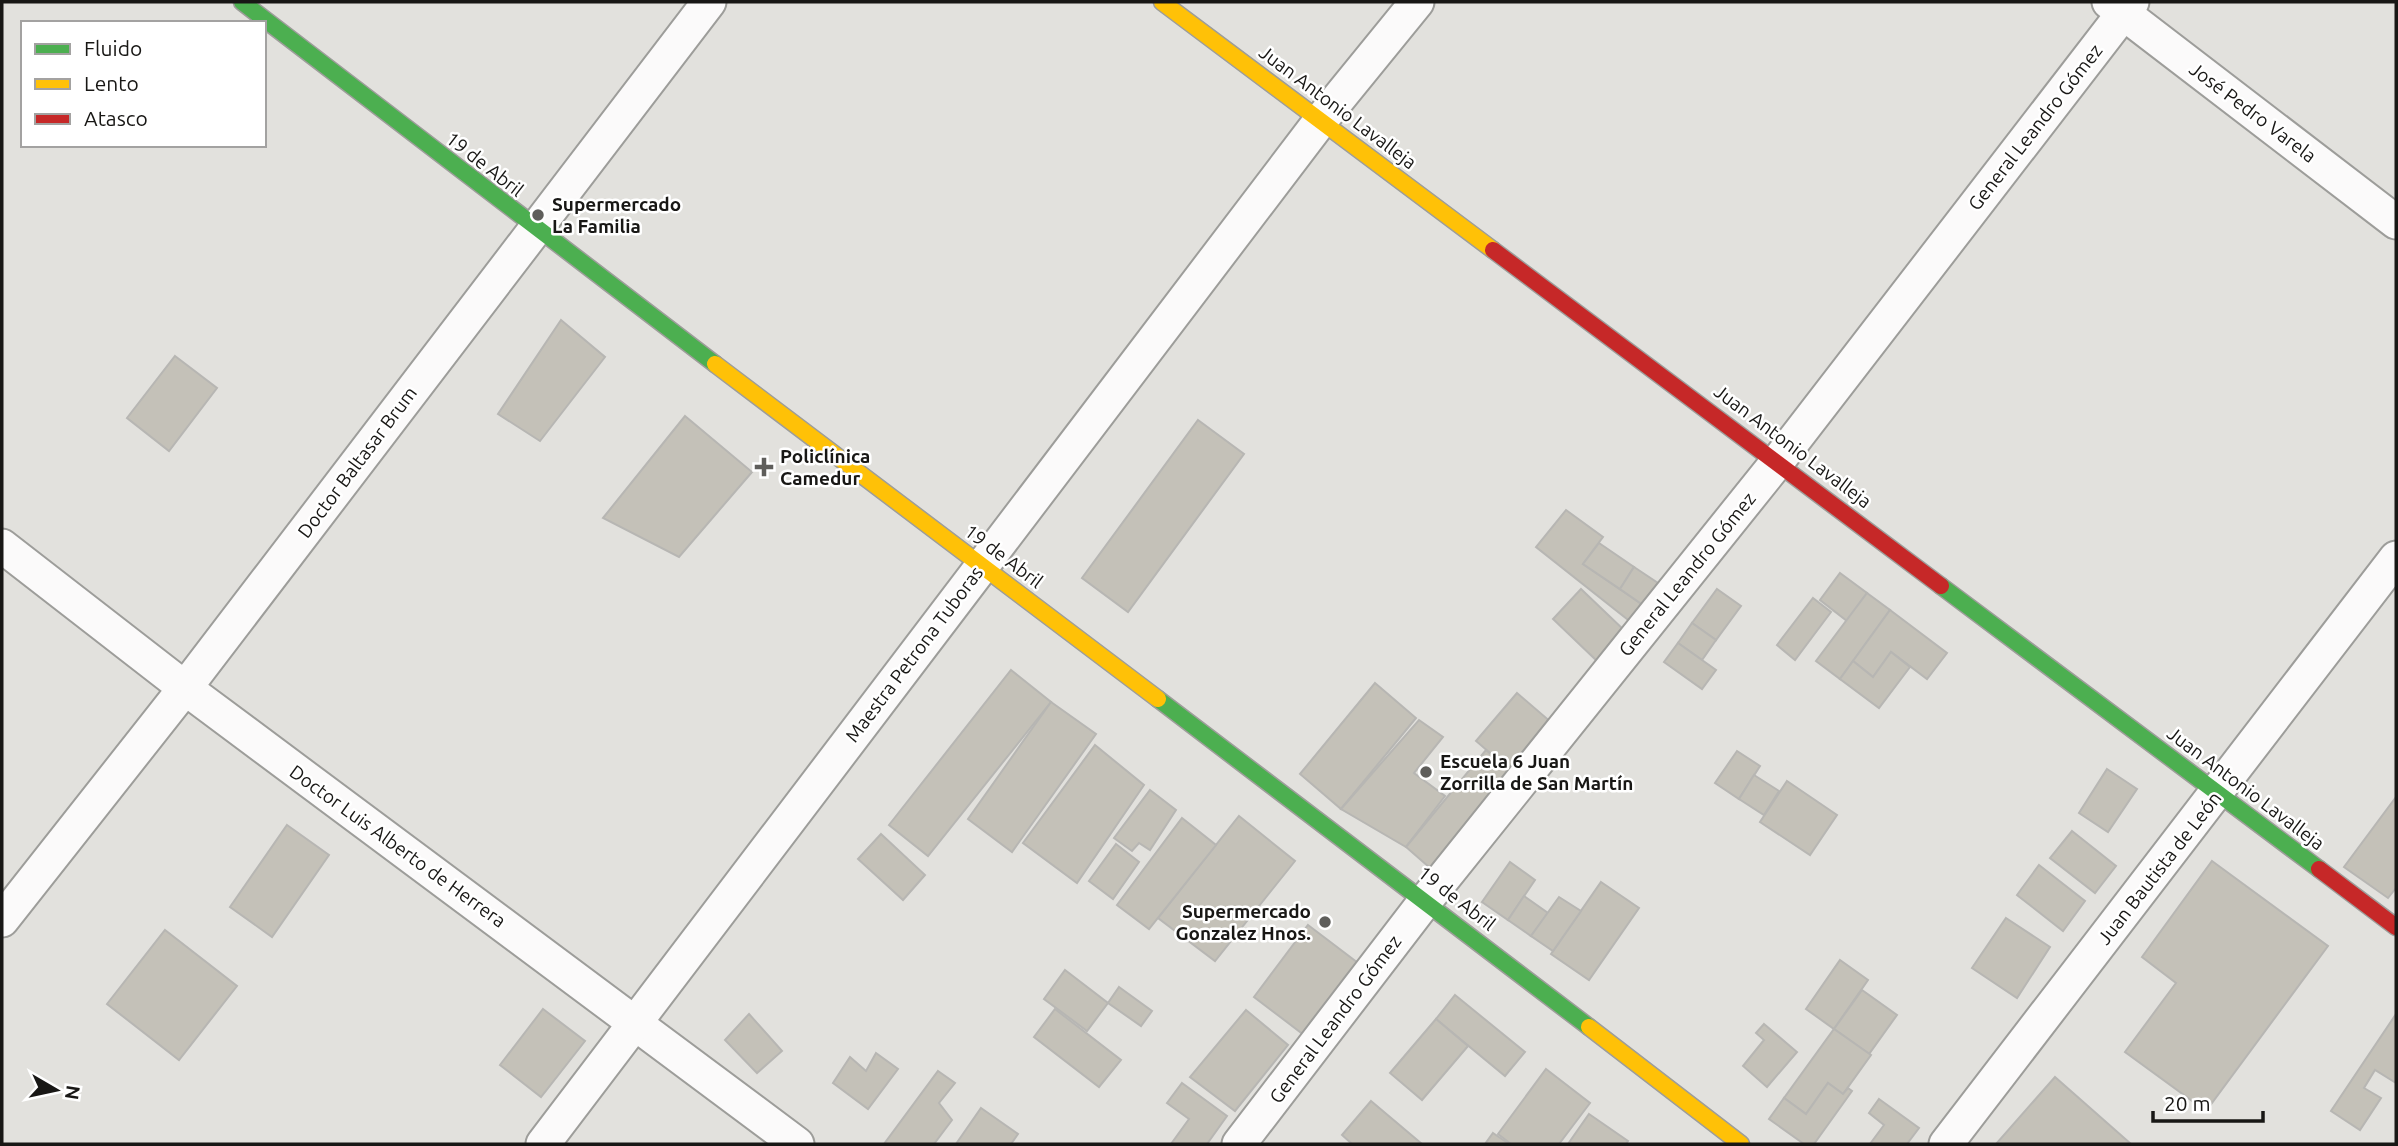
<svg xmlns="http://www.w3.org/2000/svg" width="2398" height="1146" font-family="Ubuntu,sans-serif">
	<rect width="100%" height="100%" fill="#e2e1dd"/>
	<!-- building -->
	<g fill="#c4c1b8" stroke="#b7b6b3" stroke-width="2">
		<path d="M561 320 605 357 540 441 498 414Z"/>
		<path d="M175 356 217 388 169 451 127 418Z"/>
		<path d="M685 416 752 472 679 557 603 518Z"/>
		<path d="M1198 420 1244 454 1128 612 1082 578Z"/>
		<path d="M1566 510 1603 537 1583 564 1643 605 1632 623 1536 547Z"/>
		<path d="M1599 543 1634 567 1620 589 1583 564Z"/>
		<path d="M1634 567 1658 583 1643 605 1620 589Z"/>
		<path d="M1840 573 1867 593 1847 621 1820 600Z"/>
		<path d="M1581 589 1625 631 1597 661 1553 619Z"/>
		<path d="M1717 589 1741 606 1716 640 1692 623Z"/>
		<path d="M1867 593 1890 610 1840 679 1816 661Z"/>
		<path d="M1813 598 1831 612 1795 660 1777 645Z"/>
		<path d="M1890 610 1947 653 1927 679 1891 652 1873 677 1853 661Z"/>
		<path d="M1692 623 1716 640 1702 660 1678 643Z"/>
		<path d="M1678 643 1716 670 1702 689 1664 662Z"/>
		<path d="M1891 652 1910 667 1879 708 1840 679 1853 661 1873 677Z"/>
		<path d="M1011 670 1051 702 928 856 889 825Z"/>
		<path d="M1375 683 1416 718 1341 809 1300 774Z"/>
		<path d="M1517 693 1559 729 1518 777 1476 741Z"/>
		<path d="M1051 702 1096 734 1012 852 968 819Z"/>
		<path d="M1419 720 1443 737 1414 773 1445 796 1406 847 1341 809Z"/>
		<path d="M1095 745 1144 785 1077 883 1023 843Z"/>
		<path d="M1486 750 1518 777 1437 874 1406 847Z"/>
		<path d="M1737 751 1760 766 1739 799 1715 783Z"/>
		<path d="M2107 769 2137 789 2108 832 2079 813Z"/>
		<path d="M1754 775 1779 791 1764 815 1739 799Z"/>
		<path d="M1787 781 1837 815 1810 855 1760 822Z"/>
		<path d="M1150 790 1176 810 1150 850 1139 843 1132 851 1114 838Z"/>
		<path d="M2396 797V888L2388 898 2344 867Z"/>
		<path d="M1239 816 1295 861 1215 961 1158 918Z"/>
		<path d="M1182 818 1216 845 1149 929 1117 905Z"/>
		<path d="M287 825 329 855 272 937 230 907Z"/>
		<path d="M2072 831 2116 866 2095 893 2050 858Z"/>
		<path d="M881 834 925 875 903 900 858 859Z"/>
		<path d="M1116 844 1139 862 1113 899 1089 881Z"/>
		<path d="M2212 861 2328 946 2206 1111 2125 1052 2176 983 2142 957Z"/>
		<path d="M1510 862 1535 880 1508 920 1482 902Z"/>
		<path d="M2039 865 2085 901 2063 931 2017 895Z"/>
		<path d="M1601 882 1639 908 1589 980 1551 954Z"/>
		<path d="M1524 896 1548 913 1531 936 1508 920Z"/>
		<path d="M1559 897 1581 911 1553 951 1531 936Z"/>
		<path d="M2006 918 2050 947 2017 998 1972 968Z"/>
		<path d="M1308 925 1358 963 1304 1035 1254 997Z"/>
		<path d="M165 930 237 986 179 1060 107 1004Z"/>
		<path d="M1840 960 1868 980 1834 1029 1806 1009Z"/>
		<path d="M1065 970 1108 1003 1087 1031 1044 999Z"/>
		<path d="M1119 987 1152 1011 1141 1026 1108 1003Z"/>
		<path d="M1862 990 1897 1015 1869 1054 1834 1029Z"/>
		<path d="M1455 995 1525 1052 1505 1076 1436 1019Z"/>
		<path d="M543 1009 585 1041 541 1097 500 1065Z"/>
		<path d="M1055 1009 1121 1060 1099 1087 1034 1037Z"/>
		<path d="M1246 1010 1288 1045 1235 1111 1190 1077Z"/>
		<path d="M749 1014 782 1051 757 1073 725 1040Z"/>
		<path d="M2396 1014V1083L2375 1070 2364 1088 2381 1098 2360 1130 2331 1111Z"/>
		<path d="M1436 1019 1468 1046 1422 1100 1390 1073Z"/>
		<path d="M1764 1024 1797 1052 1767 1087 1743 1066 1764 1040 1756 1033Z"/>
		<path d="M1834 1029 1871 1055 1843 1094 1828 1083 1806 1114 1784 1098Z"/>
		<path d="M876 1053 898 1069 868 1109 833 1083 850 1057 866 1071Z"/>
		<path d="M1546 1069 1590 1103 1559 1144H1511L1498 1134Z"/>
		<path d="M938 1071 955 1083 939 1103 952 1120 934 1144H884Z"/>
		<path d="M2055 1077 2131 1144H1996Z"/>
		<path d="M1182 1083 1227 1116 1207 1144H1171L1189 1119 1167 1103Z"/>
		<path d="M1828 1083 1843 1094 1848 1088 1852 1091 1814 1144H1804L1769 1119 1784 1098 1806 1114Z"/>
		<path d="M1879 1099 1919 1128 1907 1144H1870L1884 1125 1869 1113Z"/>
		<path d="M1371 1101 1422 1144H1352L1342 1135Z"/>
		<path d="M981 1108 1018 1134 1011 1144H956Z"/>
		<path d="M1589 1114 1628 1141 1626 1144H1568Z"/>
		<path d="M1493 1133 1509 1144H1485Z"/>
	</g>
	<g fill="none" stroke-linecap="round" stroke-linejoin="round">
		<!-- street casing -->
		<g stroke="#9d9d9a" stroke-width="37">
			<g id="street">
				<path d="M2109 2 2396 222"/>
				<path d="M2 546 185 688 797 1144"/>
				<path d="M2 920 185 688 709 2"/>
				<path d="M543 1144 1321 120 1417 2"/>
				<path d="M1239 1144 1426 900 1778 461 2132 2"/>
				<path d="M1946 1144 2396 558"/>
			</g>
		</g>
		<!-- fast casing -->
		<g stroke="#9d9d9a" stroke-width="19">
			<g id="fast">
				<path d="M242 2 715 364"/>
				<path d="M1941 586 2319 869"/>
				<path d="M1158 699 1589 1027"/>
			</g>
		</g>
		<!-- slow casing -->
		<g stroke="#9d9d9a" stroke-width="19">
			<g id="slow">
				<path d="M1162 2 1493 250"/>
				<path d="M715 364 1158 699"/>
				<path d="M1589 1027 1741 1144"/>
			</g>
		</g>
		<!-- jam casing -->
		<g stroke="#9d9d9a" stroke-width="19">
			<g id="jam">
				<path d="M1493 250 1941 586"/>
				<path d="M2319 869 2396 927"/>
			</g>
		</g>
		<!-- street -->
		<use href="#street" stroke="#fbfafa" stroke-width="33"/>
		<!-- fast -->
		<use href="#fast" stroke="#4caf50" stroke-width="16"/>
		<!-- slow -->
		<use href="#slow" stroke="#ffc107" stroke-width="16"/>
		<!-- jam -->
		<use href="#jam" stroke="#c62828" stroke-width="16"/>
	</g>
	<!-- markers -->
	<g fill="#5f5e5b" stroke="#fff" stroke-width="2.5">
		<circle cx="538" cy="215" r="7"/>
		<path d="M760.5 456.5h7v7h7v7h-7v7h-7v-7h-7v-7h7z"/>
		<circle cx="1426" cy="772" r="7"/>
		<circle cx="1325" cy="922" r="7"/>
	</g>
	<g text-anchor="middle" stroke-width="5" stroke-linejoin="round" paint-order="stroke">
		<!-- street labels -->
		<g font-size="19" fill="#181715" stroke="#fff">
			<text transform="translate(1338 107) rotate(37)" y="7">Juan Antonio Lavalleja</text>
			<text transform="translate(2253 112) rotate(37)" y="7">José Pedro Varela</text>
			<text transform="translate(2035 127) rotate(-52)" y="7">General Leandro Gómez</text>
			<text transform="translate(485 164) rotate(38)" y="7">19 de Abril</text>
			<text transform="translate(1793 446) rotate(37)" y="7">Juan Antonio Lavalleja</text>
			<text transform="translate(357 462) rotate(-53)" y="7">Doctor Baltasar Brum</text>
			<text transform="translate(1004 556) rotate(37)" y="7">19 de Abril</text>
			<text transform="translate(1687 574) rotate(-51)" y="7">General Leandro Gómez</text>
			<text transform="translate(914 654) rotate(-53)" y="7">Maestra Petrona Tuboras</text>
			<text transform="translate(2246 788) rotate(37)" y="7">Juan Antonio Lavalleja</text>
			<text transform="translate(398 846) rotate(36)" y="7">Doctor Luis Alberto de Herrera</text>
			<text transform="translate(2159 868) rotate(-52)" y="7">Juan Bautista de León</text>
			<text transform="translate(1457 898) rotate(38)" y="7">19 de Abril</text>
			<text transform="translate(1335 1019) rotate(-53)" y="7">General Leandro Gómez</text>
		</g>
		<!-- poi labels -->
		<g font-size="19" font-weight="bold" fill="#181715" stroke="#fff" text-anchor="start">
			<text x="552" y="211">Supermercado<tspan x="552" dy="22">La Familia</tspan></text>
			<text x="780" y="463">Policlínica<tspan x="780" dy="22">Camedur</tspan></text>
			<text x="1440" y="768">Escuela 6 Juan<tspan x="1440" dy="22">Zorrilla de San Martín</tspan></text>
			<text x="1311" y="918" text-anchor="end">Supermercado<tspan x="1311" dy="22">Gonzalez Hnos.</tspan></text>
		</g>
	</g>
	<!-- border -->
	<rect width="2398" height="1146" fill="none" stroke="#181715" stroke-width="7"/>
	<!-- legend -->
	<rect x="21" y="21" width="245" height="126" fill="#ffffff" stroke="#a3a2a1" stroke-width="2"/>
	<rect x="35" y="44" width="35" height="10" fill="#4caf50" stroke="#a3a2a1" stroke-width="2"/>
	<text x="84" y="56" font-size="21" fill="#181715">Fluido</text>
	<rect x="35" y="79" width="35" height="10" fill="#ffc107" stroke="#a3a2a1" stroke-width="2"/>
	<text x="84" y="91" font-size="21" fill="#181715">Lento</text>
	<rect x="35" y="114" width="35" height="10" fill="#c62828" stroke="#a3a2a1" stroke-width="2"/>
	<text x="84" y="126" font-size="21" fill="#181715">Atasco</text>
	<!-- north arrow -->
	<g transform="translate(56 1090) rotate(99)" stroke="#ffffff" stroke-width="5" paint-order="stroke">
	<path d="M0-5L12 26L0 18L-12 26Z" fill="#181715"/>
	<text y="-10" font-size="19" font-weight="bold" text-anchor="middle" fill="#181715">N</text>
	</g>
	<!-- scale -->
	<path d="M2153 1111v10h110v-10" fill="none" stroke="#181715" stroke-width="3.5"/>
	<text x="2164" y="1111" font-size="21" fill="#181715" stroke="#ffffff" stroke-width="5" paint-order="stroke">20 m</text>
</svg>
